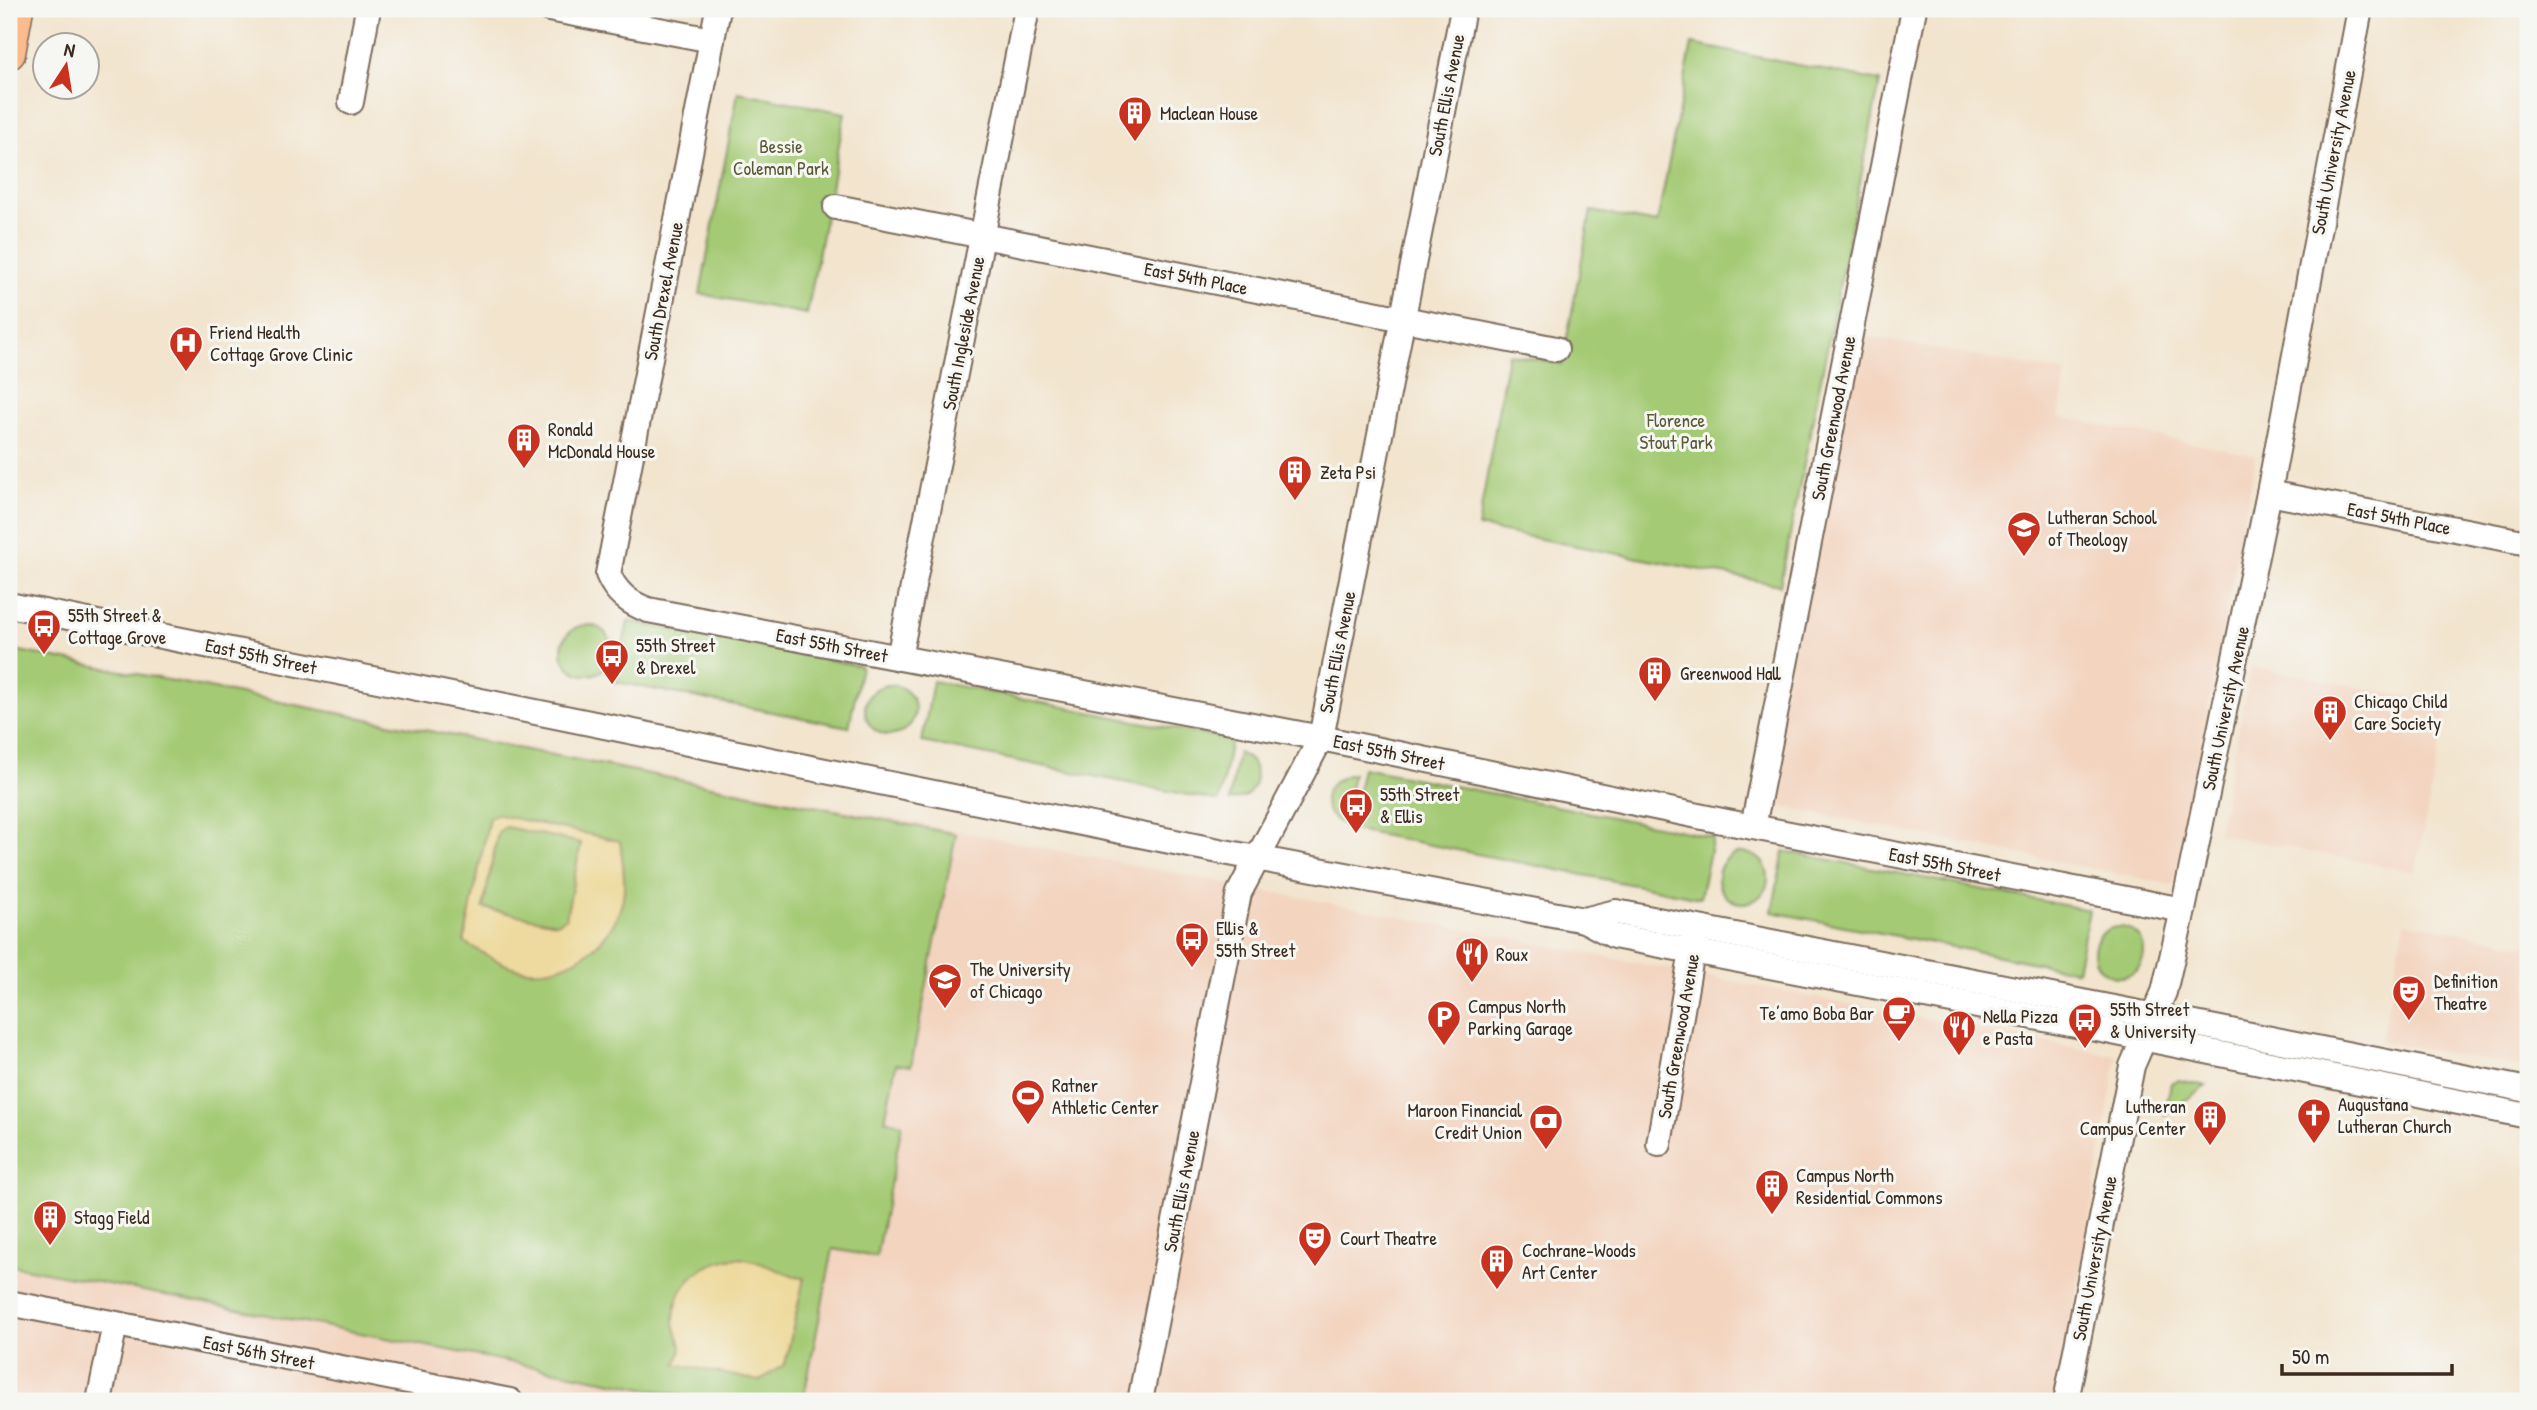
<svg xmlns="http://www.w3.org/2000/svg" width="2537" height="1410" font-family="'Patrick Hand',sans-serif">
	<rect width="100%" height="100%" fill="#f6f6f2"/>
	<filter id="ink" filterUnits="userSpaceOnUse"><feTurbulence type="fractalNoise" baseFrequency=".0143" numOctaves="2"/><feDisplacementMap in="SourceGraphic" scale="14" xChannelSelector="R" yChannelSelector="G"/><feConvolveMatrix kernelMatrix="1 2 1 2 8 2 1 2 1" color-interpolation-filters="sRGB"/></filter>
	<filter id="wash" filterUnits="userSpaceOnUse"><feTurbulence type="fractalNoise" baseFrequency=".00686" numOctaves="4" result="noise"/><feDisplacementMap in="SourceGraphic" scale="28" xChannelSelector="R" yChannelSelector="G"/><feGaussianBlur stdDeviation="1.57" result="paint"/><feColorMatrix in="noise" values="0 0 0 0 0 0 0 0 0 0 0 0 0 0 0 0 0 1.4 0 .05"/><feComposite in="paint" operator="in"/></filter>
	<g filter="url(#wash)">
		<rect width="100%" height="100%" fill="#f2e4cd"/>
		<!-- built -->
		<g fill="#f3d4bf">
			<path d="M1854 334 2066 373 2059 417 2256 456 2174 885 1763 803Z"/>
			<path d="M9 647 2117 1056 2058 1401H9Z"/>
			<path d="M2251 666 2448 705 2415 872 2218 834Z"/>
			<path d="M2405 922 2528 946V1068L2381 1041Z"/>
		</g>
		<!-- green -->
		<g fill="#a4ca74" stroke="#707a49" stroke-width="2">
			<path d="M1692 44 1880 81 1780 585 1478 527 1508 354 1562 364 1591 211 1657 223Z"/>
			<path d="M738 92 845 113 807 314 700 294Z"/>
			<path d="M628 621 861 666 849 727 616 682Z"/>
			<circle cx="587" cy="650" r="25"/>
			<path d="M9 649 956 834 911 1066 896 1064 885 1120 902 1124 876 1257 833 1249 803 1401H711L9 1265Z"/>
			<path d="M933 681 1231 740 1219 801 922 742Z"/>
			<circle cx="890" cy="710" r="25"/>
			<path d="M1238 753C1259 761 1261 780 1247 796L1229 801Z"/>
			<path d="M1363 768 1713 837 1700 898 1350 829Z"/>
			<path d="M1353 774 1343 825C1314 809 1322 780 1353 774Z"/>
			<path d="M1784 851 2089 910 2077 971 1772 912Z"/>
			<circle cx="1743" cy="878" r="25"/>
			<circle cx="2119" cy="952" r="25"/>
			<path d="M2179 1080 2206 1086 2165 1114 2171 1083Z"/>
		</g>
		<!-- sand -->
		<g fill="#eeda9e" stroke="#94825e" stroke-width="2" fill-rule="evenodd">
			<path d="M495 814 620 841C622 856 625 873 624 889 621 941 563 983 512 967 495 961 479 951 464 942L489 818ZM506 827 581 843 566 918 556 923 483 908 498 832Z"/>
			<path d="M734 1258C760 1258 779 1274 804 1278L785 1364 759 1381 676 1364C678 1360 681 1353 681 1348 681 1339 674 1330 674 1321 675 1283 700 1264 734 1258Z"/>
		</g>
	</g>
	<g filter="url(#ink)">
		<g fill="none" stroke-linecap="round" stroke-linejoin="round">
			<!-- minor casing -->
			<g stroke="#7b6b5b" stroke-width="28">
				<g id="minor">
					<path d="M549 9 712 40"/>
					<path d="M718 9 608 574C616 593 629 603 648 610L1321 738 1727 822 2183 910"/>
					<path d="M351 102 368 9"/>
					<path d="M836 207 1556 349"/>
					<path d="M2269 493 2528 543"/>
					<path d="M9 605 1224 852 1584 920 1614 936 2112 1032 2528 1116"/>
					<path d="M899 658 1027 9"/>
					<path d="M1753 827 1914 9"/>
					<path d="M1584 920 1616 912 2155 1016 2528 1090"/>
					<path d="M1659 1144 1695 934"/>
					<path d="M9 1303 510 1401"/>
					<path d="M99 1401 115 1324"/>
					<path d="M1140 1401 1239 893 1321 738 1463 9"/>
					<path d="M2066 1401 2132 1066 2164 992 2183 910 2269 493 2360 9"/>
				</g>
			</g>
			<!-- major casing -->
			<g stroke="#7b6b5b" stroke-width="35">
				<path id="major" d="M9 53 17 9"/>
			</g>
			<!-- minor -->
			<use href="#minor" stroke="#fff" stroke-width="24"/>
			<!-- major -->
			<use href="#major" stroke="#fbbb8d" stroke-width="32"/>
		</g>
	</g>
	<!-- icons -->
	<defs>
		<g id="building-pin" transform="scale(1.75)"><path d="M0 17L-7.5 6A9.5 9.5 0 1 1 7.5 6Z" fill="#c8321e" stroke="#f6f6f2"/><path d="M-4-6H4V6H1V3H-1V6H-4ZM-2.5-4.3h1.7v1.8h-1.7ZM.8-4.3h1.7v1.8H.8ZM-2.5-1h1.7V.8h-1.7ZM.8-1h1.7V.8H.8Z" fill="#fff"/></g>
		<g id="hospital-pin" transform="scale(1.75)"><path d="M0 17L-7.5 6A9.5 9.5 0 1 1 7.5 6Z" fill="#c8321e" stroke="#f6f6f2"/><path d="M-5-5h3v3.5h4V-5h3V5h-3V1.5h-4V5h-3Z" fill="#fff"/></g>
		<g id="university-pin" transform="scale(1.75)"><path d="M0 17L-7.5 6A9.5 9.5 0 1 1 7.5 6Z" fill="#c8321e" stroke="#f6f6f2"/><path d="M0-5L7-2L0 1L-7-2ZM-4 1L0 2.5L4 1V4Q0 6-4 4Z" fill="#fff"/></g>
		<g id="bus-pin" transform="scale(1.75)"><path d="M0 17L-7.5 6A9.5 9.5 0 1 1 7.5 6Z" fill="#c8321e" stroke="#f6f6f2"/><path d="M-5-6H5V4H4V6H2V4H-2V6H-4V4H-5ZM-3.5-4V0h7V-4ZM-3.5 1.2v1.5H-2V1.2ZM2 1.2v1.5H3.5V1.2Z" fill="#fff"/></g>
		<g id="restaurant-pin" transform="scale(1.75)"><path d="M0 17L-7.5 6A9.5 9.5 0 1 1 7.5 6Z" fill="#c8321e" stroke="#f6f6f2"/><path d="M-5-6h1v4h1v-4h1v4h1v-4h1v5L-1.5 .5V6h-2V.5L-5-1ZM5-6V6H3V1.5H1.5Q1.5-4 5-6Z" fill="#fff"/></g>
		<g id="theatre-pin" transform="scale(1.75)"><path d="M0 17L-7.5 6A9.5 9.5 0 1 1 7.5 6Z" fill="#c8321e" stroke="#f6f6f2"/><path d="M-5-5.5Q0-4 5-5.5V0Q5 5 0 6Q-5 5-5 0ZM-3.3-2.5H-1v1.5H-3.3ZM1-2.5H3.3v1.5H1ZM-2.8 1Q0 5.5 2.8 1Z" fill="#fff"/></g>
		<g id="cafe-pin" transform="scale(1.75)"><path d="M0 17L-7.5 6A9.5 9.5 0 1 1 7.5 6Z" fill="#c8321e" stroke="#f6f6f2"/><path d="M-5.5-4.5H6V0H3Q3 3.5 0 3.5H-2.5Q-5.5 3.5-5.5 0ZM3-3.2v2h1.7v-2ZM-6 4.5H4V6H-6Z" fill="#fff"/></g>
		<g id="parking-pin" transform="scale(1.75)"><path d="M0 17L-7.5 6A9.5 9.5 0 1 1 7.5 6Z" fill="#c8321e" stroke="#f6f6f2"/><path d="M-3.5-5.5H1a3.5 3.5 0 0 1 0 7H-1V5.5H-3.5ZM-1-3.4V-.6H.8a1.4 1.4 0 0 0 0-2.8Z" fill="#fff"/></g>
		<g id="stadium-pin" transform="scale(1.75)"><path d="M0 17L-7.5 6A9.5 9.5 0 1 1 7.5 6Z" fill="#c8321e" stroke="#f6f6f2"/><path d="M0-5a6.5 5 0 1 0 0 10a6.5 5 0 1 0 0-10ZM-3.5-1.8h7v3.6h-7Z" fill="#fff"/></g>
		<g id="church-pin" transform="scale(1.75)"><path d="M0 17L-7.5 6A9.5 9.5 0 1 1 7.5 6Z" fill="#c8321e" stroke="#f6f6f2"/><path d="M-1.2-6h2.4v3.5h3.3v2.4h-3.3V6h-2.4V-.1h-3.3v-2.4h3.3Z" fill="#fff"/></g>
		<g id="bank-pin" transform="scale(1.75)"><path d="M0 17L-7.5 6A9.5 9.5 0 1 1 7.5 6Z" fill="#c8321e" stroke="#f6f6f2"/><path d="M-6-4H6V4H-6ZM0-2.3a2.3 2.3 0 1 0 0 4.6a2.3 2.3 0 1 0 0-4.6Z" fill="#fff"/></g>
	</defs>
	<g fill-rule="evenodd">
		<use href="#building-pin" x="1135" y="113"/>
		<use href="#hospital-pin" x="186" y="343"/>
		<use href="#building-pin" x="524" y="440"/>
		<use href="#building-pin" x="1295" y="472"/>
		<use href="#university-pin" x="2024" y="528"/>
		<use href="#bus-pin" x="44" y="626"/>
		<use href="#bus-pin" x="612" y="656"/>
		<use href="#building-pin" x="1655" y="673"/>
		<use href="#building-pin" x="2330" y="712"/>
		<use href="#bus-pin" x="1356" y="805"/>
		<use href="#bus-pin" x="1192" y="939"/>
		<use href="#restaurant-pin" x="1472" y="954"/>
		<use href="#university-pin" x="945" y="980"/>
		<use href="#theatre-pin" x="2409" y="992"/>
		<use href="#cafe-pin" x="1899" y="1013"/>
		<use href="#parking-pin" x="1444" y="1017"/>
		<use href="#bus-pin" x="2085" y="1020"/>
		<use href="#restaurant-pin" x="1959" y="1027"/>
		<use href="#stadium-pin" x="1028" y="1096"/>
		<use href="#church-pin" x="2314" y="1115"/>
		<use href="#building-pin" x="2210" y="1117"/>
		<use href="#bank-pin" x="1546" y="1121"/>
		<use href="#building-pin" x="1772" y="1186"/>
		<use href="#building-pin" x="50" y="1217"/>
		<use href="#theatre-pin" x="1315" y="1238"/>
		<use href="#building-pin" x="1497" y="1261"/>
	</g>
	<g text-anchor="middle" stroke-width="6" stroke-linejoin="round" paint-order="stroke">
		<!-- street labels -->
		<g font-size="19" fill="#3b2a1e" stroke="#f6f6f2">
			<text transform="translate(1446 95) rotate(-79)" y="7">South Ellis Avenue</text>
			<text transform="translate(2333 152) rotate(-79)" y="7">South University Avenue</text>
			<text transform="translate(1196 278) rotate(11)" y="7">East 54th Place</text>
			<text transform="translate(663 291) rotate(-79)" y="7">South Drexel Avenue</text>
			<text transform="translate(963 333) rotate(-79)" y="7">South Ingleside Avenue</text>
			<text transform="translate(1833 418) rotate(-79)" y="7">South Greenwood Avenue</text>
			<text transform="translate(2399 518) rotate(11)" y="7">East 54th Place</text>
			<text transform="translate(832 645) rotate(11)" y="7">East 55th Street</text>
			<text transform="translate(1337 652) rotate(-79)" y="7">South Ellis Avenue</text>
			<text transform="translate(261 656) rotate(12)" y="7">East 55th Street</text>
			<text transform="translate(2225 708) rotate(-78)" y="7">South University Avenue</text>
			<text transform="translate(1389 752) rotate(12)" y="7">East 55th Street</text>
			<text transform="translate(1945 864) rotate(11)" y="7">East 55th Street</text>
			<text transform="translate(1678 1036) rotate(-80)" y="7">South Greenwood Avenue</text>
			<text transform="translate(1181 1191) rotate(-79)" y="7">South Ellis Avenue</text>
			<text transform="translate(2094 1258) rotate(-79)" y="7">South University Avenue</text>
			<text transform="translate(259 1352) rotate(11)" y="7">East 56th Street</text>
		</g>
		<!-- poi labels -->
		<g font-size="19" fill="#3b2a1e" stroke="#f6f6f2" text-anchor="start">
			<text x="1160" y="120">Maclean House</text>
			<text x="210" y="339">Friend Health<tspan x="210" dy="22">Cottage Grove Clinic</tspan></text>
			<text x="548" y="436">Ronald<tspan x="548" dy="22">McDonald House</tspan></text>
			<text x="1320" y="479">Zeta Psi</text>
			<text x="2048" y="524">Lutheran School<tspan x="2048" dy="22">of Theology</tspan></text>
			<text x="68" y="622">55th Street &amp;<tspan x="68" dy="22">Cottage Grove</tspan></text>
			<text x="636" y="652">55th Street<tspan x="636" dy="22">&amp; Drexel</tspan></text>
			<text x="1680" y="680">Greenwood Hall</text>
			<text x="2354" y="708">Chicago Child<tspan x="2354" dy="22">Care Society</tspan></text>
			<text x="1380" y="801">55th Street<tspan x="1380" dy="22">&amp; Ellis</tspan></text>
			<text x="1216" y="935">Ellis &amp;<tspan x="1216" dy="22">55th Street</tspan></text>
			<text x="1496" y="961">Roux</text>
			<text x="970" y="976">The University<tspan x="970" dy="22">of Chicago</tspan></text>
			<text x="2434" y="988">Definition<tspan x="2434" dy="22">Theatre</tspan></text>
			<text x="1468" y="1013">Campus North<tspan x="1468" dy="22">Parking Garage</tspan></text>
			<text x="2110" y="1016">55th Street<tspan x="2110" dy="22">&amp; University</tspan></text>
			<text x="1874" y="1020" text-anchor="end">Te’amo Boba Bar</text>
			<text x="1983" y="1023">Nella Pizza<tspan x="1983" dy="22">e Pasta</tspan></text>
			<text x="1052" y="1092">Ratner<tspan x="1052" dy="22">Athletic Center</tspan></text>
			<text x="2338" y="1111">Augustana<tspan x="2338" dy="22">Lutheran Church</tspan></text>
			<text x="2186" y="1113" text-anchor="end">Lutheran<tspan x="2186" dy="22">Campus Center</tspan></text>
			<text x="1522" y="1117" text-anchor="end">Maroon Financial<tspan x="1522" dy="22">Credit Union</tspan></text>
			<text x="1796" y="1182">Campus North<tspan x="1796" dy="22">Residential Commons</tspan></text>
			<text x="74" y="1224">Stagg Field</text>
			<text x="1340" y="1245">Court Theatre</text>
			<text x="1522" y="1257">Cochrane-Woods<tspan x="1522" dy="22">Art Center</tspan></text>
		</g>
		<!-- park labels -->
		<g font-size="19" fill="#5a5a38" stroke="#f6f6f2">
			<text x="781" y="153">Bessie<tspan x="781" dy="22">Coleman Park</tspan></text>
			<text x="1676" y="427">Florence<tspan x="1676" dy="22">Stout Park</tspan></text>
		</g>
	</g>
	<!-- margin -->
	<rect width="2537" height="1410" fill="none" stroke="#f6f6f2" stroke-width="35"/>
	<!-- north arrow -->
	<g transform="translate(66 66) rotate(12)"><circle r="33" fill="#f6f6f2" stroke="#aba49d" stroke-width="2"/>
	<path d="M0-5L12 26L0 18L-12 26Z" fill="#c8321e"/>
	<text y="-10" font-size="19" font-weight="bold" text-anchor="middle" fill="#3b2a1e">N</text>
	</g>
	<!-- scale -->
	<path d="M2282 1364v10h170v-10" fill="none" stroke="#3b2a1e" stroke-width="3.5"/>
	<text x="2292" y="1364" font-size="21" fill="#3b2a1e" stroke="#f6f6f2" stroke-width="5" paint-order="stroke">50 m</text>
</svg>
